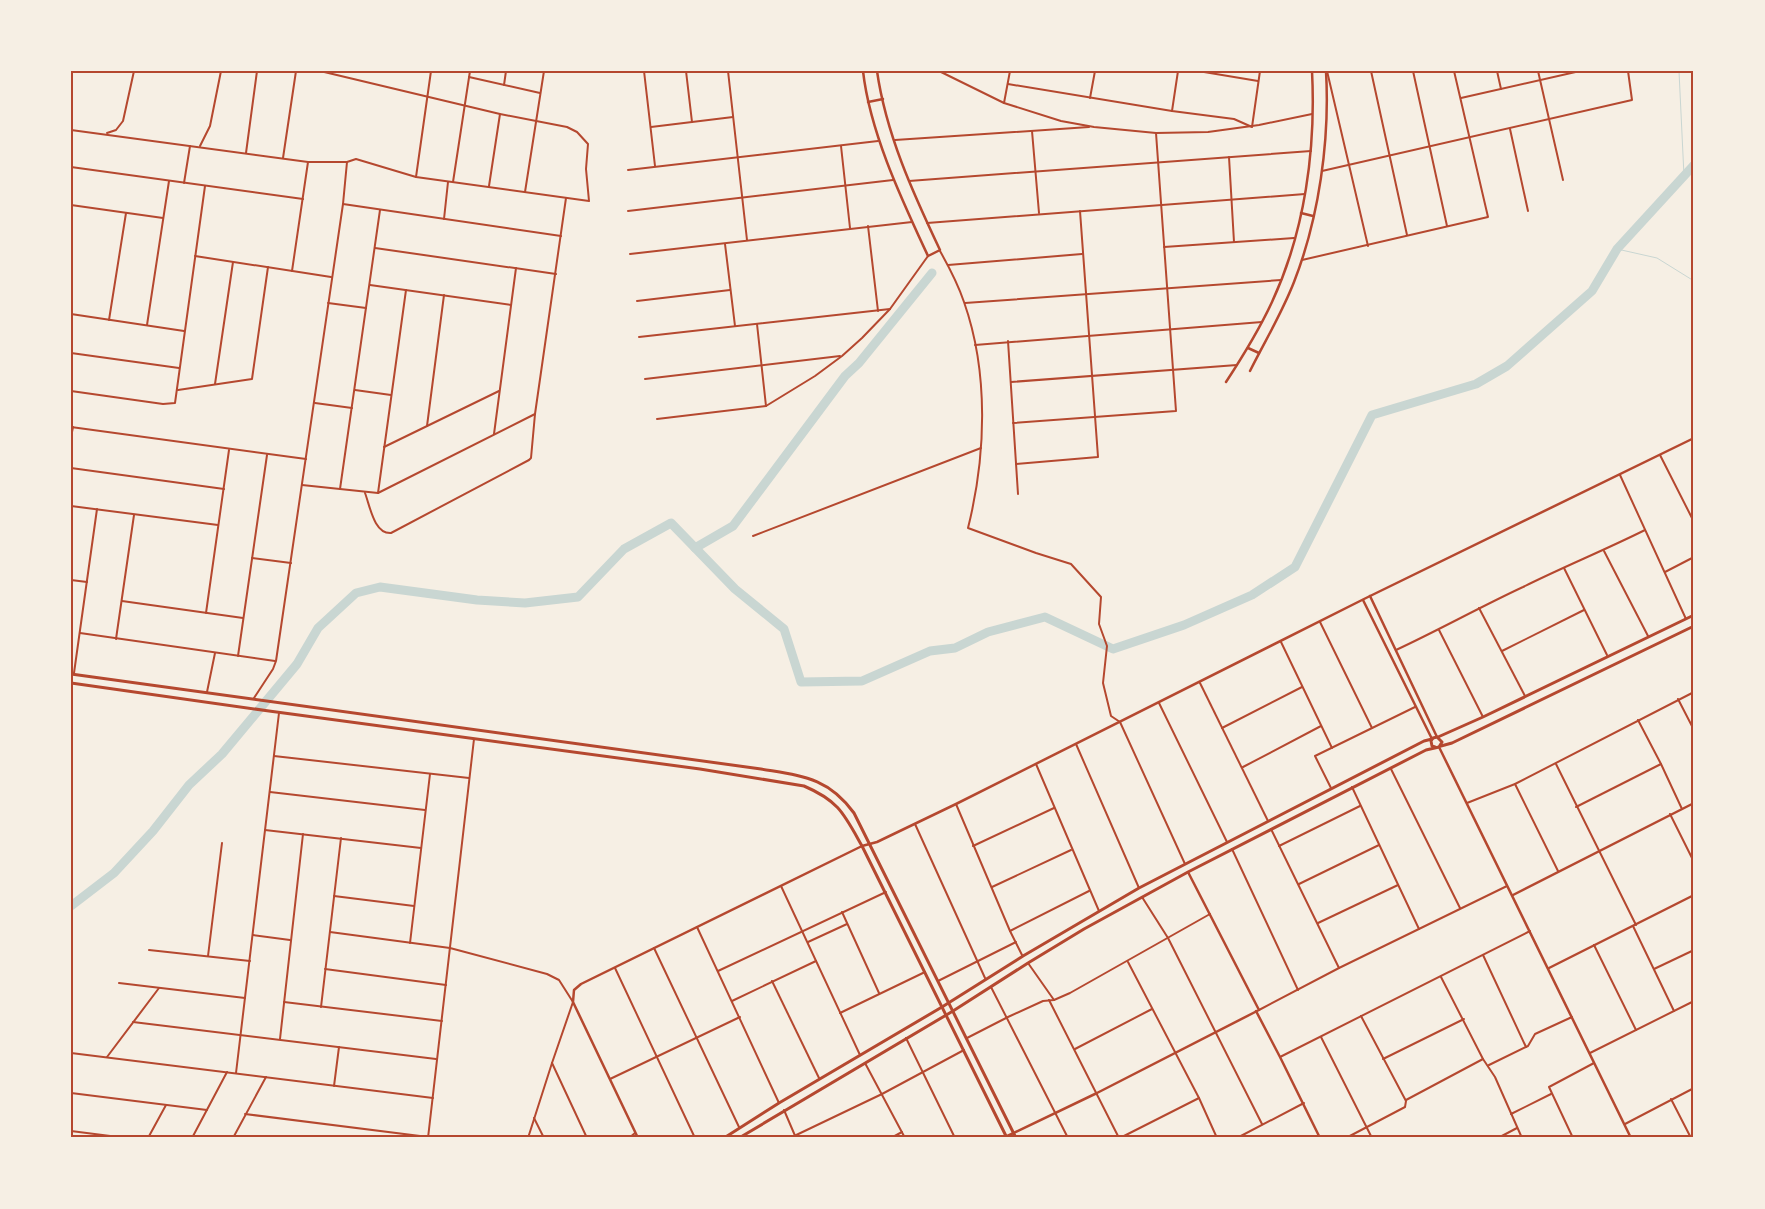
<svg xmlns="http://www.w3.org/2000/svg" width="1765" height="1209" font-family="Arial,sans-serif">
	<rect width="100%" height="100%" fill="#f6efe4"/>
	<g fill="none" stroke-linecap="round" stroke-linejoin="round">
		<!-- stream -->
		<g stroke="#c9d6d2" stroke-width="1">
			<path d="M1679 71 1684 176"/>
			<path d="M1617 249 1657 258 1694 281"/>
		</g>
		<!-- river -->
		<g stroke="#c9d6d2" stroke-width="9">
			<path d="M695 548 733 526 845 376 859 363 932 273"/>
			<path d="M71 906 114 873 153 831 189 785 222 754 297 664 318 628 356 593 380 587 477 600 525 603 578 597 624 549 671 523 735 589 784 629 801 682 862 681 930 651 955 648 988 632 1045 617 1113 649 1184 625 1252 595 1295 567 1372 415 1476 384 1507 366 1592 291 1617 249 1694 165"/>
		</g>
		<!-- minor -->
		<g stroke="#b5482f" stroke-width="2">
			<path d="M644 71 655 166"/>
			<path d="M686 71 692 122"/>
			<path d="M728 71 747 240"/>
			<path d="M939 71 1004 103 1061 121 1094 127 1156 133 1208 132 1259 125 1312 114"/>
			<path d="M1198 71 1258 81"/>
			<path d="M1327 71 1368 246"/>
			<path d="M1371 71 1407 235"/>
			<path d="M1413 71 1447 226"/>
			<path d="M1497 71 1501 89"/>
			<path d="M1538 71 1563 180"/>
			<path d="M469 77 540 93"/>
			<path d="M71 80 72 71"/>
			<path d="M1008 84 1172 111 1234 119 1252 127 1260 71"/>
			<path d="M504 85 506 71"/>
			<path d="M1090 98 1095 71"/>
			<path d="M1461 98 1580 71"/>
			<path d="M1004 103 1010 71"/>
			<path d="M1172 111 1178 71"/>
			<path d="M651 127 733 117"/>
			<path d="M1510 129 1528 211"/>
			<path d="M71 130 308 162H347L356 159 416 177 589 201 586 169 588 144 577 132 567 127 500 114 320 71"/>
			<path d="M1032 131 1039 213"/>
			<path d="M107 133 116 130 123 121 134 71"/>
			<path d="M895 140 1089 127"/>
			<path d="M200 146 210 126 221 71"/>
			<path d="M841 146 850 228"/>
			<path d="M246 153 257 71"/>
			<path d="M1229 157 1234 242"/>
			<path d="M283 158 296 71"/>
			<path d="M71 167 303 199"/>
			<path d="M628 170 878 141"/>
			<path d="M1322 171 1632 100 1628 71"/>
			<path d="M416 177 431 71"/>
			<path d="M909 181 1311 151"/>
			<path d="M453 182 470 71"/>
			<path d="M184 183 190 146"/>
			<path d="M489 186 500 114"/>
			<path d="M525 192 544 71"/>
			<path d="M343 204 561 236"/>
			<path d="M71 205 163 218"/>
			<path d="M628 211 893 180"/>
			<path d="M444 219 448 182"/>
			<path d="M927 223 1305 194"/>
			<path d="M868 226 878 311"/>
			<path d="M725 244 735 326"/>
			<path d="M1164 247 1294 238"/>
			<path d="M375 248 556 274"/>
			<path d="M940 251C949 267 958 284 964 302 989 373 986 456 968 528L1036 553 1071 564 1101 597 1099 624 1107 646 1103 683 1111 716 1120 722 1185 864"/>
			<path d="M630 254 912 222"/>
			<path d="M195 256 331 277"/>
			<path d="M1302 260 1488 217 1454 71"/>
			<path d="M948 265 1082 254"/>
			<path d="M292 271 308 162"/>
			<path d="M370 285 511 305"/>
			<path d="M637 301 730 290"/>
			<path d="M328 303 366 308"/>
			<path d="M965 303 1281 280"/>
			<path d="M71 314 184 331"/>
			<path d="M109 320 126 213"/>
			<path d="M757 324 766 406"/>
			<path d="M147 325 169 181"/>
			<path d="M639 337 890 309"/>
			<path d="M1008 341 1018 494"/>
			<path d="M975 345 1262 322"/>
			<path d="M71 353 179 368"/>
			<path d="M645 379 840 356"/>
			<path d="M1011 382 1237 365"/>
			<path d="M215 384 233 262"/>
			<path d="M178 390 252 379 268 267"/>
			<path d="M355 390 391 395"/>
			<path d="M71 391 163 404 175 403 205 186"/>
			<path d="M315 403 352 408"/>
			<path d="M657 419 766 406 815 376 842 356 862 338 890 309 928 256"/>
			<path d="M1013 423 1176 411 1156 133"/>
			<path d="M427 426 444 295"/>
			<path d="M71 427 306 459"/>
			<path d="M494 434 516 268"/>
			<path d="M71 437 73 427"/>
			<path d="M384 447 499 391"/>
			<path d="M1660 455 1694 522"/>
			<path d="M1016 464 1098 457 1080 211"/>
			<path d="M71 468 224 489"/>
			<path d="M1620 475 1686 619"/>
			<path d="M302 485 378 493 535 414"/>
			<path d="M340 489 380 210"/>
			<path d="M365 493C370 506 374 534 391 533L529 460 531 458 535 414 566 198"/>
			<path d="M378 493 406 290"/>
			<path d="M71 506 218 525"/>
			<path d="M753 536 981 448"/>
			<path d="M1604 551 1648 636"/>
			<path d="M252 558 291 563"/>
			<path d="M1564 568 1607 655"/>
			<path d="M1665 572 1694 557"/>
			<path d="M71 580 87 582"/>
			<path d="M122 601 243 618"/>
			<path d="M1479 608 1525 696"/>
			<path d="M206 613 229 450"/>
			<path d="M1320 622 1372 728"/>
			<path d="M1439 630 1483 717"/>
			<path d="M80 633 275 661"/>
			<path d="M116 639 134 515"/>
			<path d="M1281 642 1332 748"/>
			<path d="M1396 650C1439 630 1480 607 1523 587 1563 567 1605 550 1645 530"/>
			<path d="M1502 651 1584 610"/>
			<path d="M238 656 267 455"/>
			<path d="M74 673 97 509"/>
			<path d="M1200 683 1268 821"/>
			<path d="M207 692 215 653"/>
			<path d="M254 698 273 669 276 661 343 204 347 162"/>
			<path d="M1678 699 1694 730"/>
			<path d="M1159 703 1227 842"/>
			<path d="M1638 720 1661 764 1682 809"/>
			<path d="M1222 728 1302 687"/>
			<path d="M1076 744 1139 888"/>
			<path d="M274 756 469 778"/>
			<path d="M1036 764 1099 911"/>
			<path d="M1556 764 1636 925"/>
			<path d="M1243 767 1321 726"/>
			<path d="M1391 769 1460 908"/>
			<path d="M1515 784 1558 871"/>
			<path d="M1352 787 1419 929"/>
			<path d="M1331 788 1315 756 1415 707"/>
			<path d="M270 792 425 810"/>
			<path d="M1467 803 1515 784 1694 692"/>
			<path d="M956 804 1010 931 1022 955"/>
			<path d="M1576 807 1661 764"/>
			<path d="M1670 814 1694 862"/>
			<path d="M915 824 985 978"/>
			<path d="M1271 829 1339 968"/>
			<path d="M265 830 421 848"/>
			<path d="M973 846 1054 808"/>
			<path d="M1279 846 1360 806"/>
			<path d="M1232 849 1298 990"/>
			<path d="M1299 884 1379 845"/>
			<path d="M781 886 860 1055"/>
			<path d="M992 887 1071 850"/>
			<path d="M334 896 414 906"/>
			<path d="M1142 897 1168 938 1262 1124"/>
			<path d="M842 912 879 993"/>
			<path d="M1318 923 1398 885"/>
			<path d="M1633 926 1674 1011"/>
			<path d="M697 927 779 1103"/>
			<path d="M1010 931 1089 891"/>
			<path d="M330 932 450 948 547 974 559 980 573 1002 552 1063 528 1138"/>
			<path d="M253 935 290 940"/>
			<path d="M808 942 847 924"/>
			<path d="M410 943 430 774"/>
			<path d="M1594 945 1636 1030"/>
			<path d="M654 948 739 1127"/>
			<path d="M149 950 250 961"/>
			<path d="M1483 955 1526 1047"/>
			<path d="M208 956 222 843"/>
			<path d="M1128 962 1199 1098 1217 1138"/>
			<path d="M1028 963 1054 1000"/>
			<path d="M615 968 695 1138"/>
			<path d="M325 969 446 985"/>
			<path d="M1654 969 1694 950"/>
			<path d="M718 971 886 892"/>
			<path d="M1441 977 1483 1059 1495 1077 1522 1138"/>
			<path d="M772 981 819 1078"/>
			<path d="M938 981 1016 942"/>
			<path d="M119 983 245 998"/>
			<path d="M991 987 1068 1138"/>
			<path d="M1049 1000 1119 1138"/>
			<path d="M732 1001 816 961"/>
			<path d="M284 1002 442 1021"/>
			<path d="M321 1007 341 838"/>
			<path d="M1259 1010 1339 968 1507 886"/>
			<path d="M840 1013 925 972"/>
			<path d="M133 1022 436 1059"/>
			<path d="M1321 1037 1372 1138"/>
			<path d="M906 1038 955 1138"/>
			<path d="M967 1038 1008 1017 1043 1001 1054 1000 1070 993 1210 914"/>
			<path d="M280 1039 303 834"/>
			<path d="M1075 1049 1152 1009"/>
			<path d="M71 1053 433 1098"/>
			<path d="M1590 1053 1694 1001"/>
			<path d="M107 1057 159 988"/>
			<path d="M1280 1057 1530 931"/>
			<path d="M1383 1059 1464 1019"/>
			<path d="M552 1063 587 1138"/>
			<path d="M865 1063 905 1138"/>
			<path d="M1489 1065 1528 1046 1535 1034 1572 1017"/>
			<path d="M236 1073 279 713"/>
			<path d="M610 1079 740 1017"/>
			<path d="M334 1086 339 1047"/>
			<path d="M71 1093 207 1110"/>
			<path d="M1671 1099 1691 1138"/>
			<path d="M1406 1100 1483 1059"/>
			<path d="M784 1110 796 1138"/>
			<path d="M245 1114 428 1137"/>
			<path d="M1511 1114 1551 1094"/>
			<path d="M534 1118 544 1138"/>
			<path d="M1625 1124 1694 1088"/>
			<path d="M71 1131 126 1138"/>
			<path d="M148 1138 166 1105"/>
			<path d="M192 1138 227 1072"/>
			<path d="M233 1138 266 1077"/>
			<path d="M428 1138 474 739"/>
			<path d="M629 1138 635 1133"/>
			<path d="M790 1138 882 1094 964 1050"/>
			<path d="M891 1138 902 1132"/>
			<path d="M1120 1138 1199 1098"/>
			<path d="M1237 1138 1304 1103"/>
			<path d="M1346 1138 1405 1107 1406 1101 1361 1016"/>
			<path d="M1498 1138 1517 1128"/>
			<path d="M1573 1138 1549 1087 1594 1063"/>
		</g>
		<!-- tertiary -->
		<g stroke="#b5482f" stroke-width="2.5">
			<path d="M863 71C870 133 902 200 928 256L940 250C913 193 886 134 877 71"/>
			<path d="M868 102 883 99"/>
			<path d="M1301 213 1313 216"/>
			<path d="M1248 348 1259 353"/>
			<path d="M1250 371C1265 341 1282 313 1294 282 1319 218 1330 140 1326 71"/>
			<path d="M1226 382C1243 356 1259 330 1272 302 1305 231 1316 149 1312 71"/>
			<path d="M1370 596 1437 737"/>
			<path d="M1363 600 1432 739"/>
			<path d="M1439 747 1631 1138"/>
			<path d="M1513 895 1694 803"/>
			<path d="M1549 968 1694 895"/>
			<path d="M1256 1011 1280 1057 1320 1138"/>
			<path d="M638 1138 573 1002 574 990 581 984 862 846 877 842 956 804 1366 598 1694 438"/>
			<path d="M1003 1138 1097 1093 1259 1010 1188 872"/>
		</g>
		<!-- secondary -->
		<g stroke="#b5482f" stroke-width="3">
			<path d="M71 674 761 769C802 776 828 777 854 813L1016 1138"/>
			<path d="M71 683 269 711 700 769 804 786C839 801 844 814 862 846L1007 1138"/>
			<path d="M1438 737 1483 717 1694 615"/>
			<path d="M1441 746 1452 743 1694 626"/>
			<path d="M724 1138 779 1103 942 1007 1023 956 1139 888 1424 741 1432 739"/>
			<path d="M739 1138 953 1011 1028 963 1084 929 1188 872 1426 750 1439 747 1442 742 1437 737 1433 738 1431 741 1432 746 1435 747"/>
		</g>
	</g>
	<!-- border -->
	<rect width="1765" height="1209" fill="none" stroke="#f6efe4" stroke-width="145"/>
	<rect x="72" y="72" width="1620" height="1064" fill="none" stroke="#b5482f" stroke-width="2"/>
</svg>
